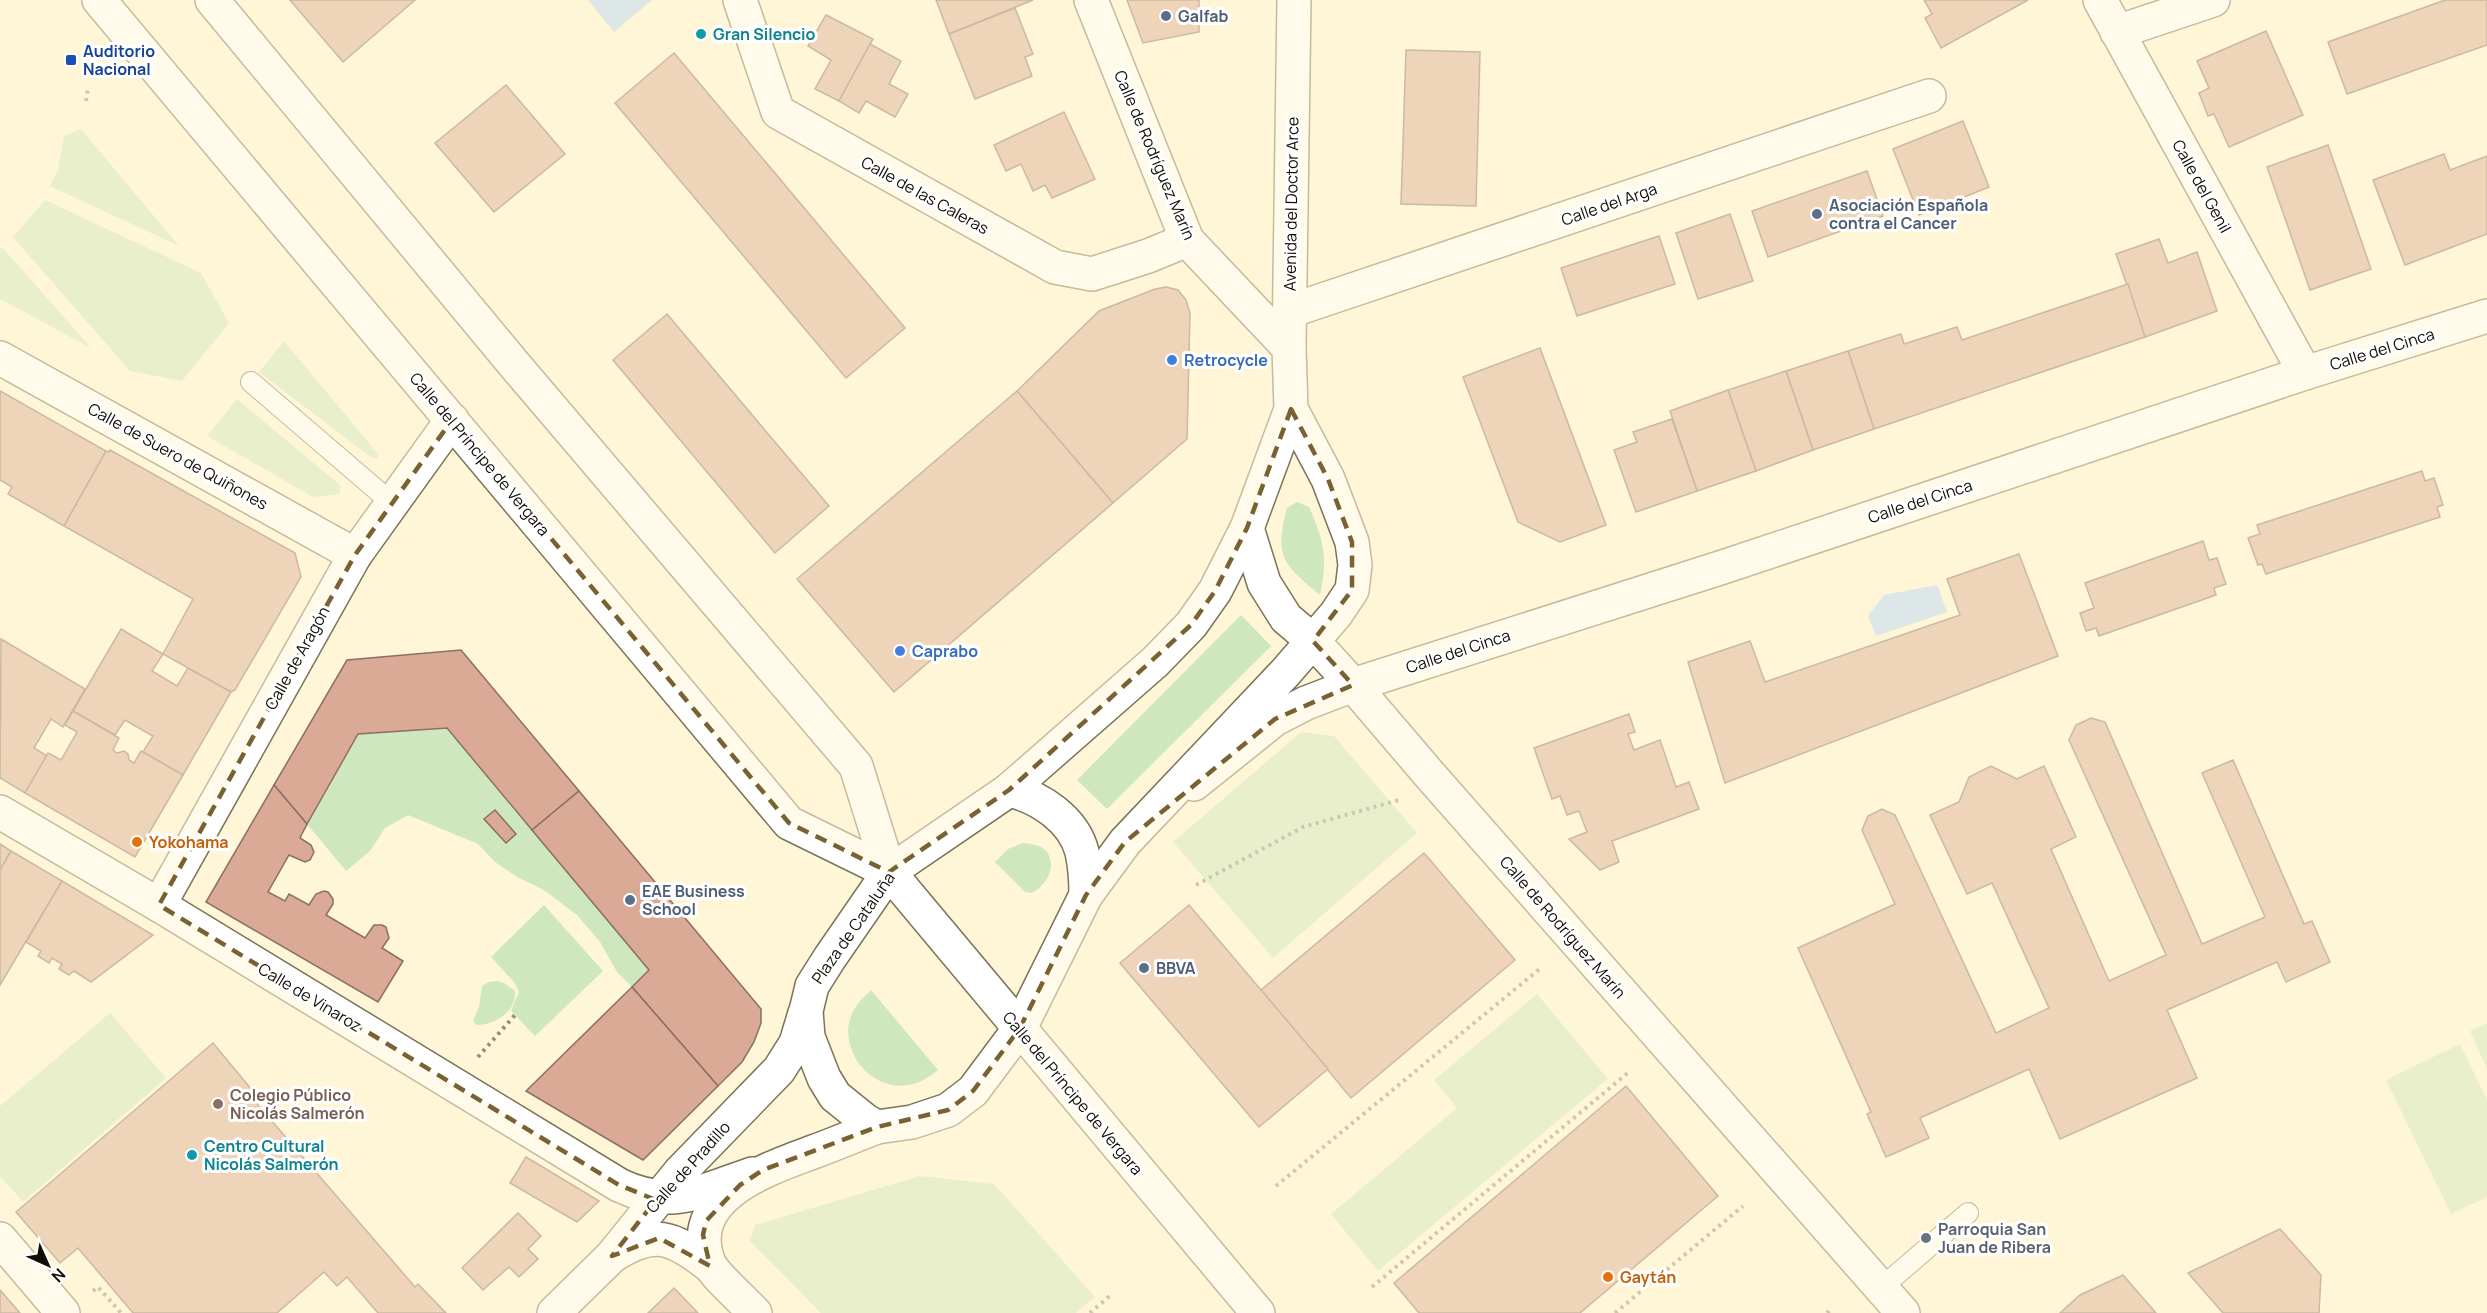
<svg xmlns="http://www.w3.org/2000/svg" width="2487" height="1313" font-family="Manrope,sans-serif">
	<rect width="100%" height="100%" fill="#fff5d7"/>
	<!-- green -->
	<g fill="#cee7bf">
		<path d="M81 129 179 246 50 186 58 170 64 136Z"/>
		<path d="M45 200 201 273 229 323 182 381 130 371 13 237Z"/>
		<path d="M2 247 91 348 0 299V249Z"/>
		<path d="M284 341 379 455 377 458H372L259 372Z"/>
		<path d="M237 399 341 486 339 494 313 497 207 436Z"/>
		<path d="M1297 502 1309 507C1324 540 1328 559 1320 595 1283 564 1274 558 1287 508Z"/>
		<path d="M1241 615 1271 646 1107 809 1077 780Z"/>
		<path d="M447 728 649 970 632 987 617 972 600 942 577 915 544 890 517 877 495 862 478 844 408 815 385 828 370 851 346 871 307 824 358 734Z"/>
		<path d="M1301 732 1334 736 1417 833 1273 958 1173 842Z"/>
		<path d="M1023 843C1030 844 1039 844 1045 850 1059 864 1046 887 1031 893L1025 892 995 862 1008 849Z"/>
		<path d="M544 905 603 971 535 1036 511 1011 519 992 514 982 491 957Z"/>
		<path d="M497 981 504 983 515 991C517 1012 494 1025 476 1025L473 1021 479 1007 482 986 489 982Z"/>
		<path d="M871 990 938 1070C929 1077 920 1083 909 1085 872 1092 838 1051 851 1016 855 1005 863 998 871 990Z"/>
		<path d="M1537 994 1608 1079 1378 1271 1331 1214 1457 1108 1434 1080Z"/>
		<path d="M110 1013 166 1078 23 1202 0 1176V1106Z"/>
		<path d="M2487 1023V1069L2470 1031Z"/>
		<path d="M2460 1044 2487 1100V1197L2451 1214 2386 1080Z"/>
		<path d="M920 1176 994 1184 1095 1297 1076 1313H821L750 1241 755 1225Z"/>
	</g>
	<!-- water -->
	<g fill="#b4d5fb">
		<path d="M588 0H652L614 32Z"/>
		<path d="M1937 585 1947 612 1876 636 1868 616 1884 595Z"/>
	</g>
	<!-- building -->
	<g fill="#daaa96" stroke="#8c6f64" stroke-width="1.5">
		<path d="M290 0H415L343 62Z"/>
		<path d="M936 0H1033L949 34Z"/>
		<path d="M1127 0H1199V32L1143 43Z"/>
		<path d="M1924 0H2028L1941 48 1925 18 1932 14Z"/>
		<path d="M2445 0H2487V45L2347 94 2328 42Z"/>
		<path d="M1015 8 1033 54 1025 57 1032 76 975 99 949 34Z"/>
		<path d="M826 15 873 39 839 101 815 89 831 60 808 46Z"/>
		<path d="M2266 31 2303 115 2229 147 2214 114 2208 116 2199 93 2209 88 2197 61Z"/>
		<path d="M870 44 901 61 889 84 908 94 895 117 866 101 859 113 839 101Z"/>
		<path d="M1406 50 1480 52 1476 206 1401 204Z"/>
		<path d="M674 53 905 328 846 378 615 103Z"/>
		<path d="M506 85 565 154 494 212 435 143Z"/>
		<path d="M1064 112 1095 179 1052 198 1045 185 1033 191 1021 164 1006 171 994 145Z"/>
		<path d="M1963 121 1989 187 1919 215 1893 149Z"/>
		<path d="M2328 145 2371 269 2310 290 2267 167Z"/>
		<path d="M2444 154 2450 170 2487 156V234L2405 265 2373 180Z"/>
		<path d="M1867 171 1883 216 1768 257 1752 211Z"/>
		<path d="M1730 214 1753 281 1698 299 1676 233Z"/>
		<path d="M1659 236 1675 284 1577 316 1561 268Z"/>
		<path d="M2159 239 2168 263 2197 252 2217 311 2145 337 2116 254Z"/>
		<path d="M2128 284 2145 337 1874 429 1848 351 1901 334 1904 344 1957 327 1962 340Z"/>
		<path d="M1166 287 1178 290 1186 300 1190 313 1187 439 1113 503 1017 391 1099 311 1155 289Z"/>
		<path d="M667 314 829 506 775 553 613 360Z"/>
		<path d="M1540 348 1606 525 1560 542 1518 522 1463 377Z"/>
		<path d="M1848 351 1874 429 1813 450 1786 371Z"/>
		<path d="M1786 371 1813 450 1756 471 1728 390Z"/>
		<path d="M1728 390 1756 471 1697 491 1670 411Z"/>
		<path d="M0 391 106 451 64 526 8 494 12 487 0 480Z"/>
		<path d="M1017 391 1113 503 894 692 797 579Z"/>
		<path d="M1672 419 1697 491 1636 512 1614 450 1637 442 1633 432Z"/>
		<path d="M110 450 295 553 301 577 235 690 231 692 163 654 193 599 64 526 106 451 109 452Z"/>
		<path d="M2422 471 2425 481 2434 478 2443 505 2437 507 2440 517 2266 574 2262 564 2258 565 2248 538 2260 534 2257 525Z"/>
		<path d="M2203 541 2209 560 2217 558 2226 584 2214 588 2216 595 2099 636 2096 628 2086 631 2080 613 2094 608 2085 583Z"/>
		<path d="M2019 554 2058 656 1725 783 1688 662 1750 641 1765 682 1960 615 1947 579Z"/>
		<path d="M121 629 163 654 152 671 177 686 188 668 231 692 183 775 143 752 153 736 125 720 115 735 73 711Z"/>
		<path d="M1 639 85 689 63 727 51 719 34 748 47 756 25 793 0 778Z"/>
		<path d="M461 650 579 791 532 830 447 728 358 734 307 824 274 785 347 660Z"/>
		<path d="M73 711 119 738 113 750 117 753 124 751 128 754 129 760 134 763 141 751 183 775 135 857 25 793 48 753 61 760 77 732 65 725Z"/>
		<path d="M1629 714 1635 732 1628 734 1634 750 1660 740 1676 787 1689 782 1699 809 1612 841 1619 862 1600 870 1569 839 1587 832 1579 811 1567 815 1560 796 1552 799 1534 748Z"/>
		<path d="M2091 718 2105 722 2202 944 2265 917 2202 773 2233 760 2304 924 2312 921 2330 962 2286 982 2277 962 2167 1010 2197 1078 2060 1139 2029 1069 1920 1118 1929 1138 1886 1157 1867 1114 1871 1112 1798 948 1895 904 1862 830 1868 816 1882 809 1895 815 1996 1033 2049 1008 1992 883 1967 894 1930 815 1959 802 1969 777 1991 766 2017 779 2044 766 2076 837 2051 849 2109 981 2166 955 2069 740 2076 725Z"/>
		<path d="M274 785 307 824 300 838 311 845 314 852 310 860 305 862 289 855 268 892 285 901 289 894 309 905 316 894 324 891 328 892 333 899V904L326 915 365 938 374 925H382L386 927 389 938 382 948 403 961 378 1002 206 902Z"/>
		<path d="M579 791 761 1009V1023L754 1042 742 1062 718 1086 632 987 649 970 532 830Z"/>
		<path d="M495 810 516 834 506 843 484 819Z"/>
		<path d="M0 844 11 851 0 870Z"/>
		<path d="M11 851 62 881 0 985V870Z"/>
		<path d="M1424 853 1515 960 1351 1098 1261 990Z"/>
		<path d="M62 881 153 935 91 982 74 971 69 975 59 969 62 964 52 958 49 963 38 956 41 951 26 942Z"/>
		<path d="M1189 905 1328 1069 1259 1127 1120 963Z"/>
		<path d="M632 987 718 1086 643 1160 526 1091Z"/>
		<path d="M213 1043 256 1095 252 1098 415 1287 418 1284 446 1313H378L347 1277 337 1286 324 1272 277 1313H133L78 1248 60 1263 16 1212Z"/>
		<path d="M1626 1086 1718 1196 1580 1313H1419L1394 1283Z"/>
		<path d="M526 1157 599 1201 577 1222 510 1183Z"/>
		<path d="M518 1213 541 1236 528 1249 538 1259 519 1277 509 1267 483 1290 462 1268Z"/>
		<path d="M2280 1229 2321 1275 2319 1313H2223L2188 1273Z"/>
		<path d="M2123 1275 2156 1313H2060L2080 1295Z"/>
		<path d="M674 1288 698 1313H648Z"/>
		<path d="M0 1290 20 1313H0Z"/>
	</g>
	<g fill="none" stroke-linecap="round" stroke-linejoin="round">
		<!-- service casing -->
		<g stroke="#7c7358" stroke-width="22">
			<g id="service">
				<path d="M251 382 392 503"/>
				<path d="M1881 1288 1968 1213"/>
			</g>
		</g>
		<!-- minor casing -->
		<g stroke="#7c7358" stroke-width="36">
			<g id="minor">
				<path d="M740 0 778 112 1055 267 1092 274 1148 256 1187 240"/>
				<path d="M1091 0 1187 240 1289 348"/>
				<path d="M2100 0 2305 373"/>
				<path d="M2117 32 2213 0"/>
				<path d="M1290 311 1929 96"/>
				<path d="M0 358 355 555"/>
				<path d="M1247 528 1264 583 1286 618 1313 641 1353 685 1429 774 1903 1313"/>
				<path d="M1194 784 1275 719 1306 703 1353 685 1723 567 2305 373 2487 316"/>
				<path d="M0 812 159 905 619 1185C671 1210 702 1191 752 1174"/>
				<path d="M159 905 355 555 452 420"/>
				<path d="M0 1239 63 1313"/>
				<path d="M612 1256C654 1229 672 1236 710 1266"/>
			</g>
		</g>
		<!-- tertiary casing -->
		<g stroke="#7c7358" stroke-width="36">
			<g id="tertiary">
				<path d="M1291 409 1328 479 1352 542 1355 565 1352 590 1336 614 1285 673 1125 842 1086 895 1020 1028 973 1091 948 1110 912 1122 877 1127 866 1121 835 1096 824 1078 808 1037 806 1011 812 986 829 959 889 872 1009 790 1155 662 1191 625 1215 591 1247 528 1291 409 1289 348 1294 0"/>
				<path d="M1009 790C1040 797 1074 820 1082 852 1085 866 1086 881 1086 895"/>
				<path d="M554 1313 612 1256 680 1172 779 1070 796 1043 805 1013"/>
				<path d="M755 1313C745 1302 714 1275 709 1263 683 1197 767 1169 813 1152 835 1144 856 1135 877 1127"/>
			</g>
		</g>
		<!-- secondary casing -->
		<g stroke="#7c7358" stroke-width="36">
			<g id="secondary">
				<path d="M99 0 789 823 889 872 1258 1313"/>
				<path d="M212 0 513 363 856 766 889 872"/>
			</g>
		</g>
		<!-- path -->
		<g stroke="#948d79" stroke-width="4" stroke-dasharray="3 4.5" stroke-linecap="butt">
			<path d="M86 101 88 88"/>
			<path d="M1196 885 1303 827 1399 800"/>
			<path d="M478 1057 515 1015"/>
			<path d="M1276 1186 1542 967"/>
			<path d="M1372 1287 1630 1071"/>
			<path d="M93 1291 98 1287 121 1313"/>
			<path d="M1090 1313 1112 1294"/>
			<path d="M1615 1313 1743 1206"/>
			<path d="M1827 1313 1830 1310"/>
		</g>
		<!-- service -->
		<use href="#service" stroke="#fff" stroke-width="20"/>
		<!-- minor -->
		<use href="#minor" stroke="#fff" stroke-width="33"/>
		<!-- tertiary -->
		<use href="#tertiary" stroke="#fff" stroke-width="33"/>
		<!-- secondary -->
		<use href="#secondary" stroke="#fff" stroke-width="33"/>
	</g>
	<!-- marked area -->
	<path d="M0 0H2487V1313H0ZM1291 409 1328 479 1352 542V590L1313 641 1353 685 1275 719 1125 842 1086 895 1020 1028 973 1091 948 1110 877 1127 763 1170 740 1185 706 1221 703 1235 710 1266 659 1238 612 1256 656 1200 619 1185 159 905 355 555 452 420 789 823 889 872 1009 790 1191 625 1215 591 1247 528Z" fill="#fff5d7" fill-opacity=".55" fill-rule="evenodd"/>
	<path fill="none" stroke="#796232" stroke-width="4.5" stroke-dasharray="12 8" stroke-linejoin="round" d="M1291 409 1328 479 1352 542V590L1313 641 1353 685 1275 719 1125 842 1086 895 1020 1028 973 1091 948 1110 877 1127 763 1170 740 1185 706 1221 703 1235 710 1266 659 1238 612 1256 656 1200 619 1185 159 905 355 555 452 420 789 823 889 872 1009 790 1191 625 1215 591 1247 528Z"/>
	<!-- markers -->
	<g fill="#5c6f8a" stroke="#fff" stroke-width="2">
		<circle cx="1166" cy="16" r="6"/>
		<circle cx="1817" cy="214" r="6"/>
		<circle cx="630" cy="900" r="6"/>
		<circle cx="1144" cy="968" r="6"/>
	</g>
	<g fill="#0f9aa8" stroke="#fff" stroke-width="2">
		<circle cx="701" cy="34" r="6"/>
		<circle cx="192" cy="1155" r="6"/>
	</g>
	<rect fill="#1a4fb4" stroke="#fff" stroke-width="2" x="65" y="54" width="12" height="12" rx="3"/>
	<g fill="#3f7fe0" stroke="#fff" stroke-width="2">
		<circle cx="1172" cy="360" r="6"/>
		<circle cx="900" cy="651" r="6"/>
	</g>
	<g fill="#e8710a" stroke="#fff" stroke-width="2">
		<circle cx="137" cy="842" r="6"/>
		<circle cx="1608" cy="1277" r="6"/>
	</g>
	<circle fill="#8d6e63" stroke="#fff" stroke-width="2" cx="218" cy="1104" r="6"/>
	<circle fill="#6b7280" stroke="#fff" stroke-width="2" cx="1926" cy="1238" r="6"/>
	<g text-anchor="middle" stroke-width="6" stroke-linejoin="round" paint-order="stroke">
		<!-- service labels -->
		<g font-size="16" font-weight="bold" fill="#4e5e75" stroke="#fff" text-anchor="start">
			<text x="1178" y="22">Galfab</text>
			<text x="1829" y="211">Asociación Española<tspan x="1829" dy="18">contra el Cancer</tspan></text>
			<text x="642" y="897">EAE Business<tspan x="642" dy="18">School</tspan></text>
			<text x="1156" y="974">BBVA</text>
		</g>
		<!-- culture labels -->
		<g font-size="16" font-weight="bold" fill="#0d838f" stroke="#fff" text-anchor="start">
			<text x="713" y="40">Gran Silencio</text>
			<text x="204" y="1152">Centro Cultural<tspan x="204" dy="18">Nicolás Salmerón</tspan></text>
		</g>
		<!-- transit labels -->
		<g font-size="16" font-weight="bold" fill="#164399" stroke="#fff" text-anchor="start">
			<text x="83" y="57">Auditorio<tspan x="83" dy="18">Nacional</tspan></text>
		</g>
		<!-- street labels -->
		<g font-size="16" fill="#100d04" stroke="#fff">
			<text transform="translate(1155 155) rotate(67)" y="6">Calle de Rodríguez Marín</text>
			<text transform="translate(2202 186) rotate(61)" y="6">Calle del Genil</text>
			<text transform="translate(925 195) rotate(29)" y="6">Calle de las Caleras</text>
			<text transform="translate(1291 204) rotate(-89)" y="6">Avenida del Doctor Arce</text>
			<text transform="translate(1609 204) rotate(-19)" y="6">Calle del Arga</text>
			<text transform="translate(2382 349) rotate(-17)" y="6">Calle del Cinca</text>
			<text transform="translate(480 454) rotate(50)" y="6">Calle del Príncipe de Vergara</text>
			<text transform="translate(178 456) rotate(29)" y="6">Calle de Suero de Quiñones</text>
			<text transform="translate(1920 501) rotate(-18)" y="6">Calle del Cinca</text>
			<text transform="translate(1458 651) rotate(-18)" y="6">Calle del Cinca</text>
			<text transform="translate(297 658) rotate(-61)" y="6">Calle de Aragón</text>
			<text transform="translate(1563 927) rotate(49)" y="6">Calle de Rodríguez Marín</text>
			<text transform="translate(853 928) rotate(-55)" y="6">Plaza de Cataluña</text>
			<text transform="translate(310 997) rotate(31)" y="6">Calle de Vinaroz</text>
			<text transform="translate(1073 1093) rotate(50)" y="6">Calle del Príncipe de Vergara</text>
			<text transform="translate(688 1167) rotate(-48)" y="6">Calle de Pradillo</text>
		</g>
		<!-- shop labels -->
		<g font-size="16" font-weight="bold" fill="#366cbe" stroke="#fff" text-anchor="start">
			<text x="1184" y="366">Retrocycle</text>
			<text x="912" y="657">Caprabo</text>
		</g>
		<!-- food labels -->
		<g font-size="16" font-weight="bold" fill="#c56008" stroke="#fff" text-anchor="start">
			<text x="149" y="848">Yokohama</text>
			<text x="1620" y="1283">Gaytán</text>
		</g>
		<!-- education labels -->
		<g font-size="16" font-weight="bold" fill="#785e54" stroke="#fff" text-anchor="start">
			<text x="230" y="1101">Colegio Público<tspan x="230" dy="18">Nicolás Salmerón</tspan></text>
		</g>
		<!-- worship labels -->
		<g font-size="16" font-weight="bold" fill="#5b616d" stroke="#fff" text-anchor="start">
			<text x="1938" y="1235">Parroquia San<tspan x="1938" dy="18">Juan de Ribera</tspan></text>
		</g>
	</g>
	<!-- north arrow -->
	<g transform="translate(48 1265) rotate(135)" stroke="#ffffff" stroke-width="4.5" paint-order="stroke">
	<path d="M0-4.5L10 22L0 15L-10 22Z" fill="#100d04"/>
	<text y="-9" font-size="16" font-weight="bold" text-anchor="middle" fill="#100d04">N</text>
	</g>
</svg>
